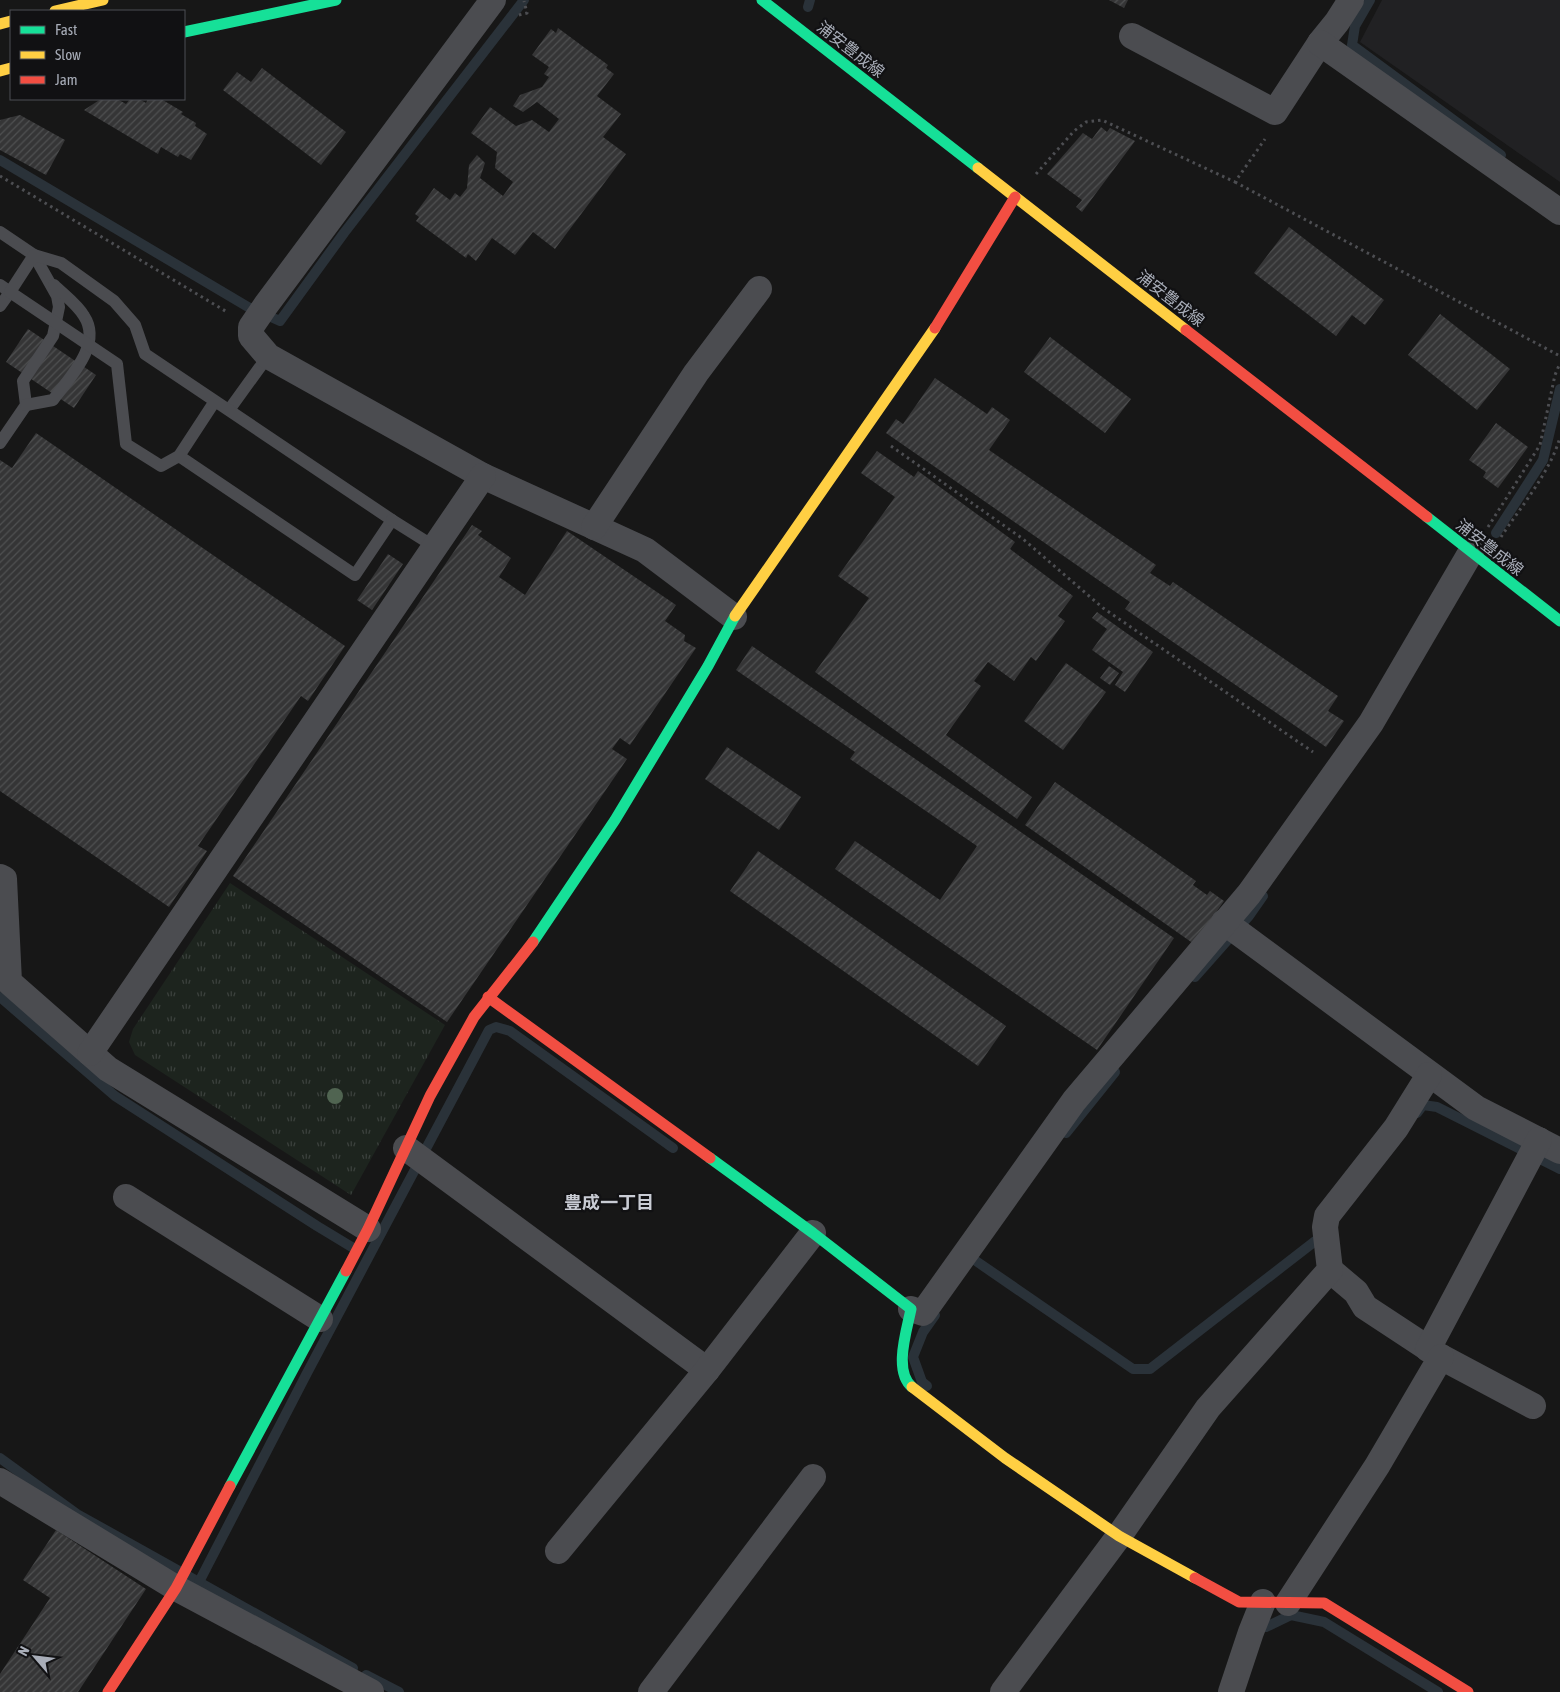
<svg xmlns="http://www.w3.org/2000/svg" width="1560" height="1692" font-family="'Asap Condensed','Noto Sans JP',sans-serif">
	<defs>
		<pattern id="grass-tufts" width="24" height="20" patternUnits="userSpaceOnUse" patternTransform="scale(1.25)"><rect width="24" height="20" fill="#1d241e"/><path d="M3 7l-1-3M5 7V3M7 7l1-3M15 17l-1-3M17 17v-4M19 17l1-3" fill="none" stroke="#3b413d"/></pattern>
		<pattern id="building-hatch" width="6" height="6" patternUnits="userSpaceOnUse" patternTransform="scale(1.25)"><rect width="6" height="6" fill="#353536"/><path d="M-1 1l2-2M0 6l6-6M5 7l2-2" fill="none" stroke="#4f5051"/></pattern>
	</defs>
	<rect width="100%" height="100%" fill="#171717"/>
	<!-- built -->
	<path fill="#212123" d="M1382 0H1560V182L1360 42Z"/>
	<!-- grass -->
	<path fill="url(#grass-tufts)" d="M230 883 445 1025 351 1195 135 1055 129 1042 133 1029Z"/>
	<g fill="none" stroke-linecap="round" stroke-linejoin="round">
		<!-- stream -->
		<g stroke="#2a3239" stroke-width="10">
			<path d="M1370 0 1355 26 1352 45 1501 155"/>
			<path d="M808 7 810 0"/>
			<path d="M0 160 248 307 280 321 344 233 524 0"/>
			<path d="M1496 533 1543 460 1560 389"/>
			<path d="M1195 977 1249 916 1263 896"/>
			<path d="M0 997 115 1096 317 1226 355 1249"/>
			<path d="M1417 1113 1423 1105 1437 1107 1560 1169"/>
			<path d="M1066 1133 1115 1072"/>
			<path d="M976 1261 1133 1369H1150L1323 1235"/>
			<path d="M927 1386 922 1382 913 1357 923 1332 935 1315"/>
			<path d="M0 1458 77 1514 353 1668"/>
			<path d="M199 1582 307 1373 489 1030 496 1027 510 1031 673 1148"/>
			<path d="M1266 1627 1291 1615 1324 1622 1438 1692"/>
			<path d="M366 1675 399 1692"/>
		</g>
	</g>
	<!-- building -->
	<g fill="url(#building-hatch)">
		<path d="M1109 0H1128L1124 8Z"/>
		<path d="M558 28 608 65 606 68 614 74 597 96 621 114 603 137 626 154 555 249 533 232 515 255 492 238 476 261 468 254 466 258 416 221 419 217 415 214 434 188 450 200 455 193 460 197 467 188 469 165 477 155 485 163 480 178 503 196 513 182 495 168 497 152 471 133 490 107 516 126 532 120 549 132 559 119 537 102 523 112 513 106 520 95 542 87 549 77 544 74 549 67 532 55 551 29 556 33Z"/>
		<path d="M262 68 346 132 321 165 223 90 237 72 251 82Z"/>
		<path d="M101 99H117L126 104 130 99H139L146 103 148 99H161L183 112 181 114 196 123 195 126 207 134 191 160 180 154 178 157 161 147 158 154 84 110Z"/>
		<path d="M20 115 65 140 46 175 0 150V120Z"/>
		<path d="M1101 127 1107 132 1110 128 1135 141 1082 212 1076 207 1082 200 1047 174 1083 133 1092 139Z"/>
		<path d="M1289 227 1384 300 1365 325 1352 315 1336 336 1254 273Z"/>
		<path d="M1440 314 1510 369 1477 410 1408 355Z"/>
		<path d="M28 329 96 375 74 408 6 362Z"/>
		<path d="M1050 337 1131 399 1105 433 1024 372Z"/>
		<path d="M935 378 987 414 992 407 1010 420 989 450 1156 565 1150 573 1170 586 1173 582 1338 696 1328 711 1344 721 1326 747 1125 609 1130 602 886 433 896 419 903 424Z"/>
		<path d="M1496 423 1528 447 1498 488 1483 477 1486 472 1469 460Z"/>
		<path d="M36 433 345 646 308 701 301 696 198 846 207 851 169 907 0 791V460L12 468Z"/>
		<path d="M877 451 914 477 918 471 1015 542 1010 549 1073 596 1058 616 1065 621 1036 661 1031 657 1014 681 988 662 974 681 981 686 946 735 1032 797 1017 819 815 672 869 598 838 576 895 497 861 473Z"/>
		<path d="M472 525 482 531 478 535 511 558 499 577 525 595 567 531 676 605 665 621 685 635 684 641 696 648 630 745 620 738 612 749 627 759 447 1022 233 876Z"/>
		<path d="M388 554 403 564 372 610 357 600Z"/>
		<path d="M1097 612 1153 652 1125 692 1115 685 1123 672 1092 650 1107 629 1092 618Z"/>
		<path d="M752 646 1174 938 1097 1050 835 869 855 841 940 900 977 846 850 759 855 752 736 670Z"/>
		<path d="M1066 663 1106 692 1063 750 1024 721Z"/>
		<path d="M1109 666 1119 673 1110 685 1100 678Z"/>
		<path d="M727 747 801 797 779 830 705 779Z"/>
		<path d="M1055 782 1196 881 1193 885 1207 895 1210 891 1224 901 1194 944 1025 825Z"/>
		<path d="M758 851 1006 1026 978 1066 730 891Z"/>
		<path d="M56 1530 146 1589 78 1692H0V1674L50 1598 23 1580Z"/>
	</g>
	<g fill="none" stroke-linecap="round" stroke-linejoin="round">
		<!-- path -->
		<g stroke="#4d4e52" stroke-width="3" stroke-dasharray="2.5 4" stroke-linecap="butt">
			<path d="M519 15 527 13 524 1"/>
			<path d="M1036 174 1074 131 1086 122 1102 120 1235 182 1265 139"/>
			<path d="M0 176 227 312"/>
			<path d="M1235 182 1560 356"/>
			<path d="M891 446 1023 539 1103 608 1313 752"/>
			<path d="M1488 527 1540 445 1555 375 1560 363"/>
			<path d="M1501 537C1520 508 1551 471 1560 437"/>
		</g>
		<!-- lane -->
		<g stroke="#4b4c50" stroke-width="12">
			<path d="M0 232 34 255 57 296 59 307 53 336 23 381 26 405 0 443"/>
			<path d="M0 285 10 292 0 306"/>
			<path d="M26 405 53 400C69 378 103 345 84 316 77 304 64 295 54 285"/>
			<path d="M229 410 268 356"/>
			<path d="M179 456 355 575 392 520 145 354 135 325 114 301 61 263 34 255 10 292 117 364 126 444 161 466 179 456 215 401"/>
			<path d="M392 520 435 547"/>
		</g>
		<!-- street -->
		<g stroke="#4b4c50" stroke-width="26">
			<path d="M493 0 266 305 251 327V336L268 356 483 476 645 550 734 617"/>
			<path d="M1132 36 1275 112 1320 43 1337 22 1351 0"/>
			<path d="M1320 43 1560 212"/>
			<path d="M594 527 696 373 759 289"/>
			<path d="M0 877 4 879 9 982 108 1069 368 1229"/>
			<path d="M1224 922 1476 1108 1560 1151"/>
			<path d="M90 1053 483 476"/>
			<path d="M406 1148 707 1370"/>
			<path d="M126 1197 320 1319"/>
			<path d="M1330 1270 1356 1292 1365 1307 1441 1357 1533 1406"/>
			<path d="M911 1309 923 1313 1074 1101 1249 894 1371 723 1471 552"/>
			<path d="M1428 1349 1539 1140"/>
			<path d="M0 1481 176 1588 371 1692"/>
			<path d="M558 1551 707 1370 813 1233"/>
			<path d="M1288 1603 1377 1466 1441 1357"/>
			<path d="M651 1692 813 1477"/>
			<path d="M1003 1692 1119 1536 1208 1408 1330 1270 1325 1227 1327 1216 1396 1128 1429 1075"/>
			<path d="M1231 1692 1251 1632 1263 1602"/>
		</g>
		<!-- fast -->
		<g stroke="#16e098" stroke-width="11">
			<path d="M762 0 978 168"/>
			<path d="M184 32 336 0"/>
			<path d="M1427 517 1560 621"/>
			<path d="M533 942 615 820 708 666 735 616"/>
			<path d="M710 1158 813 1233 911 1309C907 1330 893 1371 912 1387"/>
			<path d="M230 1486 346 1271"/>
		</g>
		<!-- slow -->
		<g stroke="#ffcf43" stroke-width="11">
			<path d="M55 11 103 0"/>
			<path d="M0 24 11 21"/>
			<path d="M0 71 11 68"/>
			<path d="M978 168 1186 330"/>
			<path d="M735 616 935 328"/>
			<path d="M912 1387 1005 1458 1119 1536 1195 1578"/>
		</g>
		<!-- jam -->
		<g stroke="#f24e42" stroke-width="11">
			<path d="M935 328 1015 197"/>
			<path d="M1186 330 1427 517"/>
			<path d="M488 997 710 1158"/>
			<path d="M346 1271 368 1229 430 1096 474 1017 533 942"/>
			<path d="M1195 1578 1239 1602 1324 1603 1468 1692"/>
			<path d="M108 1692 176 1588 230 1486"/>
		</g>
	</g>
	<!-- trees -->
	<circle fill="#506451" cx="335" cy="1096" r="8"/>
	<g text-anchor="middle" stroke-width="4.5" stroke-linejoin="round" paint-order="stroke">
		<!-- street labels -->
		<g font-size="16" fill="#a8adb8" stroke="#111113">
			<text transform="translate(851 49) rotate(38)" y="6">浦安豊成線</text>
			<text transform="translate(1171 298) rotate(38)" y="6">浦安豊成線</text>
			<text transform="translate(1490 547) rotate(38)" y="6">浦安豊成線</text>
		</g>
		<!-- neighbourhood labels -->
		<g font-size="18" font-weight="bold" fill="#c9ccd4" stroke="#111113">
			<text x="609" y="1209">豊成一丁目</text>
		</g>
	</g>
	<!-- legend -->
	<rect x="10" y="10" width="175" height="90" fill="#111113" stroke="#4d4f55"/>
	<rect x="20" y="26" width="25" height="8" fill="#16e098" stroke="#4d4f55"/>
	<text x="55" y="35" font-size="15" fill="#a8adb8">Fast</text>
	<rect x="20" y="51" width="25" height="8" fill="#ffcf43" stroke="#4d4f55"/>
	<text x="55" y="60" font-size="15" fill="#a8adb8">Slow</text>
	<rect x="20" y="76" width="25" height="8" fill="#f24e42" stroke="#4d4f55"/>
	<text x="55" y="85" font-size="15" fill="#a8adb8">Jam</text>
	<!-- north arrow -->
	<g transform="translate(35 1657) rotate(298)" stroke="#111113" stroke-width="4" paint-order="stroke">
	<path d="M0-4L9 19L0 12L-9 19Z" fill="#a8adb8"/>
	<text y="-8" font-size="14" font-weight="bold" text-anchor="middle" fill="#a8adb8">N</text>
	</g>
</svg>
